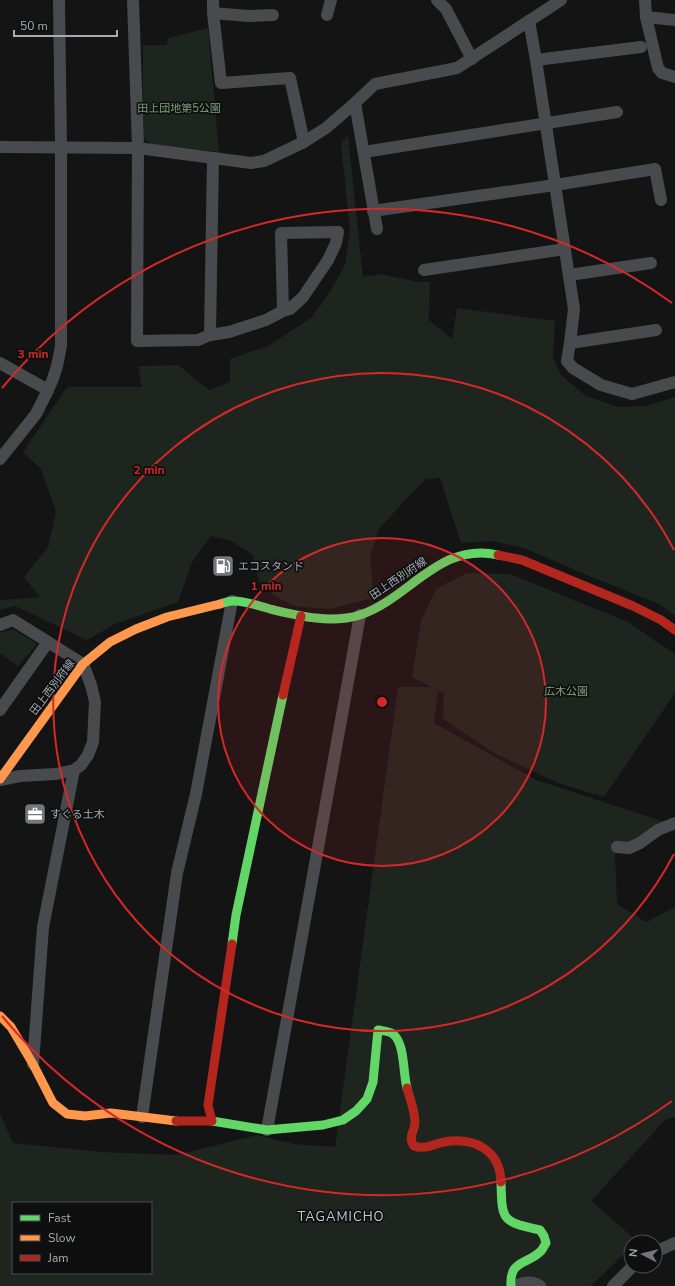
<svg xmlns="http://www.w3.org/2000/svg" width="675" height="1286" font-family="'Nunito Sans','Noto Sans JP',sans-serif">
	<rect width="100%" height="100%" fill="#141415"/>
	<!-- green -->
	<g fill="#1e251f" fill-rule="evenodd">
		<path d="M208 28 219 152 151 144 143 137V45H167L168 38Z"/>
		<path d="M348 136 363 277 381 274 418 282H430L429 320 452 339 457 308 555 321 553 357 561 375 586 396 618 407 647 406 675 397V616L661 605 577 571 524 548 492 541 461 543 440 478 426 479 407 498 379 529 370 556 373 589 372 598 330 609 294 606 273 595 259 581 253 555 231 541 211 536 192 562 178 602 115 624 87 640 15 606 0 610V600L40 597 24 577 48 547 56 512 41 469 23 452 67 387H142L138 366 178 365 209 390 230 382V359L268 346 311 318 331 290 345 265 350 232 341 143Z"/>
		<path d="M467 573 510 574 628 622 675 654V693L604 797 558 783 494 753 443 719 444 694 438 690 434 723 536 780 671 824 615 853 617 904 646 922 675 907V1117L665 1120 591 1201 637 1241 631 1242V1247L591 1286H0V1113L13 1143 102 1152 177 1155 257 1135 294 1144 335 1147 398 687H431L412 677 421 621 436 589ZM13 1203H151V1273H13Z"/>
		<path d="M13 629 37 644 18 666 0 653V633Z"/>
	</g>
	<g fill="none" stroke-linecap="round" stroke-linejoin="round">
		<!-- street -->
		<g stroke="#494a4d" stroke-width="12">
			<path d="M133 0 138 148 137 341 198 340 210 335 213 158"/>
			<path d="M213 0V13L221 83 290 78 304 142"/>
			<path d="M437 0 446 9 472 59"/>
			<path d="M645 0 646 17 658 68 662 73 675 77"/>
			<path d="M213 13 248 16 273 15"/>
			<path d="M327 15 331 0"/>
			<path d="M646 17 675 20"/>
			<path d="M529 21 536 60 574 309 570 343 656 330"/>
			<path d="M536 60 641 47"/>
			<path d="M355 103 377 229"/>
			<path d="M0 147 138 148 251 163 264 161 304 142 326 128 355 103 375 84 457 68 561 0"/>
			<path d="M364 152 617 112"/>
			<path d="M373 211 555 185 655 169 661 200"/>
			<path d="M424 270 565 249"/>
			<path d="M569 275 651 263"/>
			<path d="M210 335 229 332 266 320 283 311 290 309 303 297 328 260 336 243 338 232 281 233 283 311"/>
			<path d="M570 343 567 361 573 368 601 385 632 394 675 382"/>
			<path d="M0 363 48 390C56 374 58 363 61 345V148L59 0"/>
			<path d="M0 459 36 414 48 390"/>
			<path d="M0 625 13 620 83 664 91 685 95 702 93 742 88 755 81 765 74 770 56 774 20 776 0 780"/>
			<path d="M0 710 48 642"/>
			<path d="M617 847 629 848 640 843 658 830 675 823"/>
			<path d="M33 1064 43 927 74 770"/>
			<path d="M142 1117 177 873 196 794 232 601"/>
			<path d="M267 1130 360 615"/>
			<path d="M655 1252 675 1243"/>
			<path d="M514 1286C524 1282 531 1281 540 1286"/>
			<path d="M613 1286 633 1266"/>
		</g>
		<!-- fast -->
		<g stroke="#63d668" stroke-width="9">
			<path d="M220 604C224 603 228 601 232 601 243 600 259 606 270 609 299 616 331 624 360 615 409 599 440 541 498 555"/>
			<path d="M232 944 236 915 283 695"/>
			<path d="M212 1121 267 1130 323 1125 343 1120 356 1111 367 1099 373 1082 378 1030C383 1031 389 1031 393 1034 405 1043 403 1074 407 1088"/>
			<path d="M501 1182C502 1220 501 1222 540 1230L544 1236 546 1243C544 1246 543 1249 541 1251 527 1265 509 1260 511 1286"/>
		</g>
		<!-- slow -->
		<g stroke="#ff974d" stroke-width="9">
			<path d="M0 779 83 664 110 642 136 629 167 617 220 604"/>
			<path d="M0 1016 11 1027 33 1064 53 1103 67 1114 85 1116 111 1113 176 1121"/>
		</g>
		<!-- jam -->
		<g stroke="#b3261e" stroke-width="9">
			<path d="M498 555 522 560 633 606 661 620 675 630"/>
			<path d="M283 695 301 616"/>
			<path d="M407 1088C410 1099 415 1111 415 1122 415 1132 407 1136 414 1146 424 1150 434 1144 444 1142 473 1137 500 1149 501 1182"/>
			<path d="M176 1121H212L208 1105 232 944"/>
		</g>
	</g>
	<!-- distance rings -->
	<circle cx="382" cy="702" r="164" fill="#d62828" fill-opacity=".12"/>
	<g fill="none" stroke="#d62828" stroke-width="2">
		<circle cx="382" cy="702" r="164"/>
		<path d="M674 854A329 329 0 1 1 674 550"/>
		<path d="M672 1101A493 493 0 0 1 2 1016M2 388A493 493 0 0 1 672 303"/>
	</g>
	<!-- icons -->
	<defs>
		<g id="fuel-square" transform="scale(1.15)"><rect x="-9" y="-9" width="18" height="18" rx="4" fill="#72777e" stroke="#0f0f10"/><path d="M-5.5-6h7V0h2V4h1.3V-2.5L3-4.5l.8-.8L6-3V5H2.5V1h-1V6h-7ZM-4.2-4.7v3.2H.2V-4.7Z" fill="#fff"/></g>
		<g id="office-square" transform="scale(1.15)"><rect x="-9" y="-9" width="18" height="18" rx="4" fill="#72777e" stroke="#0f0f10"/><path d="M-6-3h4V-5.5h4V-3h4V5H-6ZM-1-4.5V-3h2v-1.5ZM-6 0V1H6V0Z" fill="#fff"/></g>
	</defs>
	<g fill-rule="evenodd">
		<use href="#fuel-square" x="223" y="566"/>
		<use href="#office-square" x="35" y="814"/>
	</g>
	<g text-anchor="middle" stroke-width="3.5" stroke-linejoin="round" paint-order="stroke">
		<!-- park labels -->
		<g font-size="11" fill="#7ea17c" stroke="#0f0f10">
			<text x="179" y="112">田上団地第5公園</text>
			<text x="566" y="695">広木公園</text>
		</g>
		<!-- poi labels -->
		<g font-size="11" fill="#a5acb6" stroke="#0f0f10" text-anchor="start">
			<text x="238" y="570">エコスタンド</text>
			<text x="50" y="818">すぐる土木</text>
		</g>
		<!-- street labels -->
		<g font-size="11" fill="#a5acb6" stroke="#0f0f10">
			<text transform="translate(398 578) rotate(-34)" y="4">田上西別府線</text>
			<text transform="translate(52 687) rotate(-53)" y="4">田上西別府線</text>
		</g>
		<!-- quarter labels -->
		<g font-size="13" letter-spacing="1" fill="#c6cbd2" stroke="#0f0f10">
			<text x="341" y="1221">TAGAMICHO</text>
		</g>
	</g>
	<circle cx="382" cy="702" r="6" fill="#d62828" stroke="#0f0f10" stroke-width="2"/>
	<g font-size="12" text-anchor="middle" font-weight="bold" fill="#d62828" stroke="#0f0f10" stroke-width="3.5" stroke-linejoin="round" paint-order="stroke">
		<text x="33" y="358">3 min</text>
		<text x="149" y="474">2 min</text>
		<text x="266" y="590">1 min</text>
	</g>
	<!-- legend -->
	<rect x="12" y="1202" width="140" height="72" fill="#0f0f10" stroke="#4b4e52"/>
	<rect x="20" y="1215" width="20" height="6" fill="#63d668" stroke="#4b4e52"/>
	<text x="48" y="1222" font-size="12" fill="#a5acb6">Fast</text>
	<rect x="20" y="1235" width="20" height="6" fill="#ff974d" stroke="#4b4e52"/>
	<text x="48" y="1242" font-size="12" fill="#a5acb6">Slow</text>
	<rect x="20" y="1255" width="20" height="6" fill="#b3261e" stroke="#4b4e52"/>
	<text x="48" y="1262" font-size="12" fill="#a5acb6">Jam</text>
	<!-- north arrow -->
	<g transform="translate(643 1254) rotate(277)"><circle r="19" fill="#0f0f10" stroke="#4b4e52"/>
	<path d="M0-3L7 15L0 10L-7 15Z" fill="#72777e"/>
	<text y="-6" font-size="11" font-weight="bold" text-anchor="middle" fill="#a5acb6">N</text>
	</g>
	<!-- scale -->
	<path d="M14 30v6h103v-6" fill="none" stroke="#a5acb6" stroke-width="2"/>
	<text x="20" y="30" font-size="12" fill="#a5acb6" stroke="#0f0f10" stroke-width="3" paint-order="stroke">50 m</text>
</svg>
